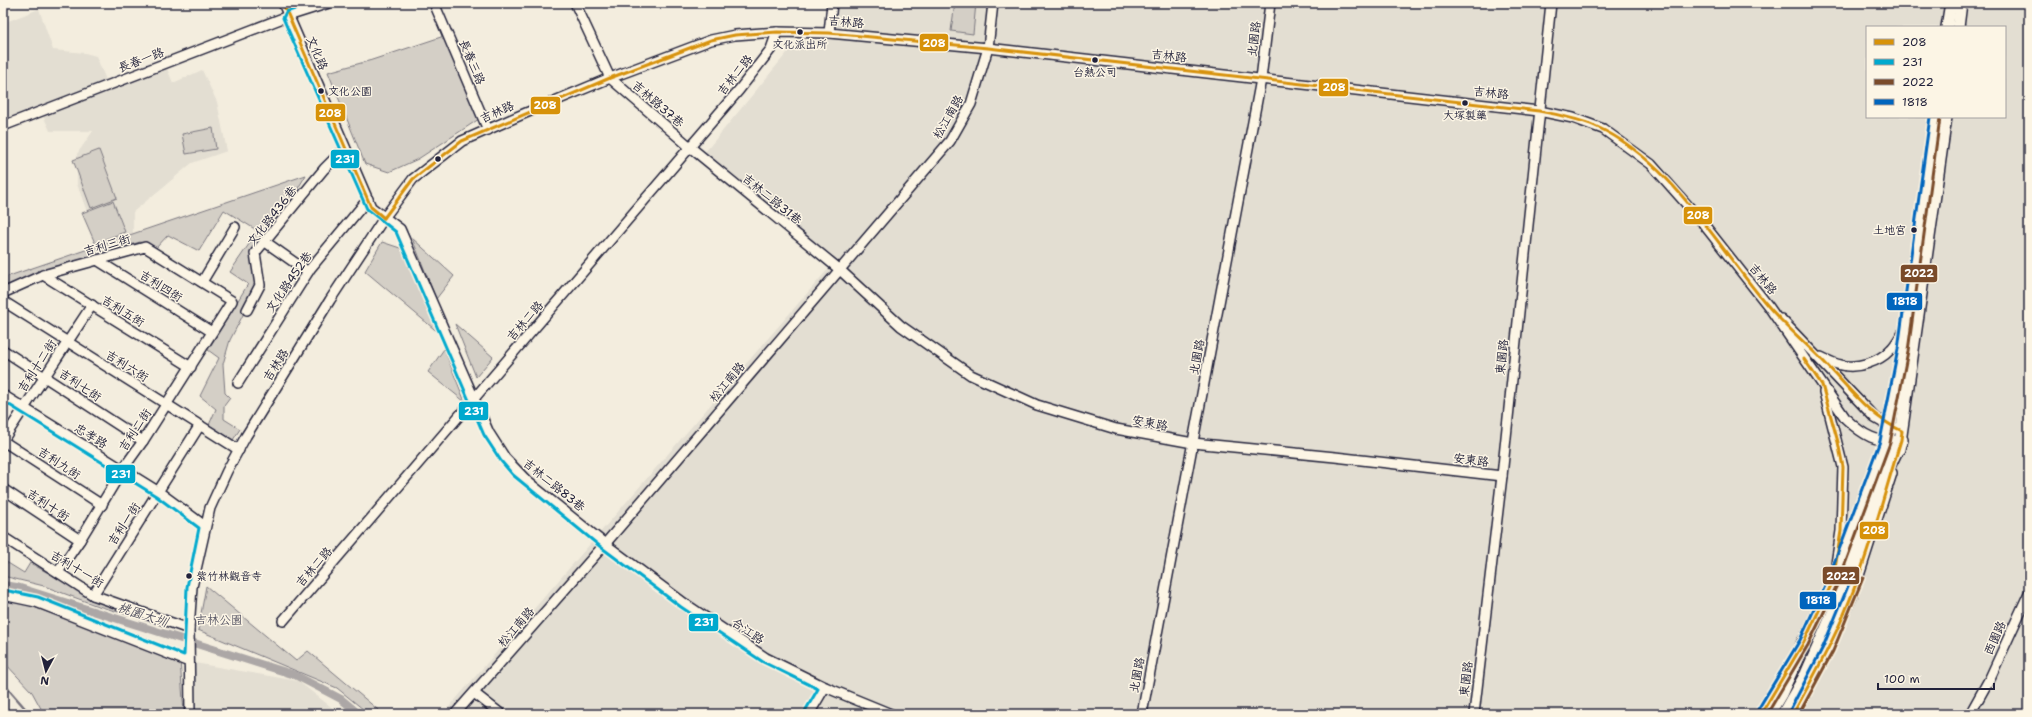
<svg xmlns="http://www.w3.org/2000/svg" width="2032" height="717" font-family="'Shantell Sans','LXGW WenKai TC',sans-serif">
	<rect width="100%" height="100%" fill="#f3edde"/>
	<filter id="ink" filterUnits="userSpaceOnUse"><feTurbulence type="fractalNoise" baseFrequency=".025" numOctaves="2"/><feDisplacementMap in="SourceGraphic" scale="8" xChannelSelector="R" yChannelSelector="G"/><feConvolveMatrix kernelMatrix="1 2 1 2 8 2 1 2 1" color-interpolation-filters="sRGB"/></filter>
	<g filter="url(#ink)">
		<!-- built -->
		<g fill="#e3ded2" fill-rule="evenodd">
			<path d="M833 3H2029V714H443L829 268 701 157 796 42 828 40ZM1867 27H2005V117H1867Z"/>
			<path d="M39 9 53 50 85 53 96 56 106 80 7 118 3 111V31L6 22Z"/>
			<path d="M166 66 173 83 202 70 217 102 227 151 192 163 133 212V233L99 245 77 184V154L93 131H50L41 111Z"/>
			<path d="M182 656 189 662 298 681 340 714H189Z"/>
		</g>
		<!-- green -->
		<g fill="#d4cfc6" stroke="#7b7880">
			<path d="M955 3H976L973 34 951 31Z"/>
			<path d="M444 36 479 119 418 159 389 172 365 164 328 72 372 60Z"/>
			<path d="M213 128 216 149 186 154 182 134Z"/>
			<path d="M99 150 117 198 91 208 73 160Z"/>
			<path d="M306 175 270 235 253 256 258 286 230 340 223 364 225 393 230 398 224 406V419L240 429 233 440 209 425 216 409 200 396 219 358 208 350 248 284 230 272 258 231 224 210 199 251 168 235 156 248 140 242 49 269 3 288V278Z"/>
			<path d="M113 201 125 232 95 243 82 213Z"/>
			<path d="M412 238 454 276 436 299Z"/>
			<path d="M382 242 400 248 440 334 365 271Z"/>
			<path d="M455 324 493 357 476 377Z"/>
			<path d="M444 349 465 402 428 372Z"/>
			<path d="M3 560 24 573 30 563 96 599 185 632 95 605 44 586 3 576Z"/>
			<path d="M206 586 296 661 308 651 383 714H369L337 688 198 630Z"/>
			<path d="M3 596 180 660 184 714H44L32 692 3 661Z"/>
		</g>
		<g fill="none" stroke-linecap="round" stroke-linejoin="round">
			<!-- stream -->
			<path stroke="#75727b" stroke-width="2.5" d="M3 683 30 714"/>
			<!-- canal -->
			<path stroke="#aca7a6" stroke-width="8" d="M3 585 17 587 295 675 341 699 359 714"/>
			<!-- minor casing -->
			<g stroke="#22223b" stroke-width="12">
				<g id="minor">
					<path d="M283 3 371 207 400 229 489 433 505 458 528 482 605 544 684 603 766 658 825 687 891 714"/>
					<path d="M434 3 488 130"/>
					<path d="M575 3 610 78 690 147 839 269 901 326 971 375 1037 405 1116 429 1193 443 1335 457 1502 476"/>
					<path d="M829 33 832 3"/>
					<path d="M3 126 288 16 329 3"/>
					<path d="M264 241 308 272"/>
					<path d="M97 260 212 332"/>
					<path d="M43 275 191 367"/>
					<path d="M202 282 235 227"/>
					<path d="M3 293 43 275 145 247 232 301 143 441 123 469 80 540 58 572"/>
					<path d="M3 301 239 450"/>
					<path d="M247 310 260 285 255 253 324 169 345 148"/>
					<path d="M1781 319 1875 418 1889 426 1902 431"/>
					<path d="M3 350 143 441"/>
					<path d="M1821 357C1827 360 1834 364 1841 365 1857 369 1879 362 1890 350 1897 344 1901 334 1906 327"/>
					<path d="M238 383 310 269 368 199"/>
					<path d="M1824 392 1843 467 1841 531 1836 564"/>
					<path d="M3 395 159 492 205 526"/>
					<path d="M3 440 92 305"/>
					<path d="M3 441 102 505"/>
					<path d="M3 489 80 540"/>
					<path d="M3 537 93 595 189 629"/>
					<path d="M3 595 36 602 189 662"/>
					<path d="M93 595 200 425"/>
					<path d="M283 621 739 90 771 49 777 32"/>
					<path d="M474 693 501 714"/>
					<path d="M190 714 189 629 192 587 210 508 227 471 246 436 330 300 384 218 413 179 462 141 521 115 610 78 711 40 735 35 777 32 829 33 988 48 1539 111 1573 118 1603 129 1651 164 1698 217 1769 307 1846 419C1864 436 1876 443 1901 440"/>
					<path d="M455 714 605 544 950 141 971 104 988 48 993 3"/>
					<path d="M809 714 825 687"/>
					<path d="M1142 714 1261 79 1270 3"/>
					<path d="M1474 714 1502 476 1551 3"/>
					<path d="M1970 714 1990 678 2029 593"/>
				</g>
			</g>
			<!-- major casing -->
			<g stroke="#22223b" stroke-width="14">
				<g id="major">
					<path d="M1947 27 1951 3"/>
					<path d="M1958 27 1961 3"/>
					<path d="M1899 449 1946 117"/>
					<path d="M1800 649 1833 581 1885 442 1903 350 1935 117"/>
					<path d="M1761 714 1770 698"/>
					<path d="M1793 714 1828 649 1851 597 1891 473"/>
				</g>
			</g>
			<!-- highway casing -->
			<g stroke="#22223b" stroke-width="16">
				<g id="highway">
					<path d="M1768 714 1780 694 1804 642"/>
					<path d="M1784 714 1807 674 1842 595 1885 473 1901 440"/>
				</g>
			</g>
			<!-- minor -->
			<use href="#minor" stroke="#fcf5e5" stroke-width="9"/>
			<!-- major -->
			<use href="#major" stroke="#fcf5e5" stroke-width="11"/>
			<!-- highway -->
			<use href="#highway" stroke="#fcf5e5" stroke-width="13"/>
			<!-- bus-1 casing -->
			<g stroke="#fcf5e5" stroke-width="6">
				<g id="bus-1">
					<path d="M283 3 371 207 384 218"/>
					<path d="M384 218 413 179 462 141 610 78 711 40 735 35 777 32 829 33 988 48 1539 111C1558 115 1577 118 1595 126 1670 159 1716 245 1768 306 1785 326 1807 344 1825 363 1850 389 1869 416 1902 431L1901 440C1883 498 1868 558 1844 614 1830 648 1811 681 1793 714"/>
					<path d="M1761 714 1804 642 1833 581 1841 531 1843 467 1838 442 1822 385 1804 359"/>
				</g>
			</g>
			<!-- bus-2 casing -->
			<g stroke="#fcf5e5" stroke-width="6">
				<g id="bus-2">
					<path d="M312 3 286 12 283 18 367 209 396 232 484 435 501 461 513 475 602 548 681 607 763 662 818 689 805 711"/>
					<path d="M3 401 156 496 199 528 187 587 184 655 38 597 4 590"/>
				</g>
			</g>
			<!-- bus-3 casing -->
			<g stroke="#fcf5e5" stroke-width="6">
				<g id="bus-3">
					<path d="M1767 714 1808 645 1838 583 1890 443 1908 351 1940 118"/>
					<path d="M1799 714 1833 651 1863 578"/>
				</g>
			</g>
			<!-- bus-4 casing -->
			<g stroke="#fcf5e5" stroke-width="6">
				<g id="bus-4">
					<path d="M1757 711 1800 640 1828 579 1880 441 1898 349 1930 117"/>
					<path d="M1789 712 1823 647 1853 574"/>
				</g>
			</g>
			<!-- bus-1 -->
			<use href="#bus-1" stroke="#d79209" stroke-width="3"/>
			<!-- bus-2 -->
			<use href="#bus-2" stroke="#00a9ce" stroke-width="3"/>
			<!-- bus-3 -->
			<use href="#bus-3" stroke="#7a4b2a" stroke-width="3"/>
			<!-- bus-4 -->
			<use href="#bus-4" stroke="#0065bd" stroke-width="3"/>
		</g>
	</g>
	<!-- markers -->
	<g fill="#22223b" stroke="#fcf5e5" stroke-width="1.5">
		<circle cx="800" cy="32" r="3.5"/>
		<circle cx="1095" cy="60" r="3.5"/>
		<circle cx="321" cy="91" r="3.5"/>
		<circle cx="1465" cy="103" r="3.5"/>
		<circle cx="438" cy="159" r="3.5"/>
		<circle cx="1914" cy="230" r="3.5"/>
		<circle cx="189" cy="576" r="3.5"/>
	</g>
	<g text-anchor="middle" stroke-width="3" stroke-linejoin="round" paint-order="stroke">
		<!-- bus labels -->
		<g font-size="11" fill="#22223b" stroke="#fcf5e5">
			<text x="800" y="48">文化派出所</text>
			<text x="1095" y="76">台熱公司</text>
			<text x="328" y="95" text-anchor="start">文化公園</text>
			<text x="1465" y="119">大塚製藥</text>
			<text x="1906" y="234" text-anchor="end">土地宮</text>
			<text x="196" y="580" text-anchor="start">紫竹林觀音寺</text>
		</g>
		<!-- street labels -->
		<g font-size="12" fill="#22223b" stroke="#fcf5e5">
			<text transform="translate(846 22) rotate(5)" y="4">吉林路</text>
			<text transform="translate(1254 39) rotate(-83)" y="4">北園路</text>
			<text transform="translate(317 53) rotate(67)" y="4">文化路</text>
			<text transform="translate(1169 56) rotate(6)" y="4">吉林路</text>
			<text transform="translate(141 60) rotate(-21)" y="4">長春一路</text>
			<text transform="translate(472 62) rotate(67)" y="4">長春三路</text>
			<text transform="translate(735 75) rotate(-51)" y="4">吉林二路</text>
			<text transform="translate(1491 93) rotate(6)" y="4">吉林路</text>
			<text transform="translate(658 104) rotate(41)" y="4">吉林路37巷</text>
			<text transform="translate(497 112) rotate(-24)" y="4">吉林路</text>
			<text transform="translate(948 117) rotate(-60)" y="4">松江南路</text>
			<text transform="translate(772 199) rotate(39)" y="4">吉林二路31巷</text>
			<text transform="translate(272 216) rotate(-52)" y="4">文化路436巷</text>
			<text transform="translate(107 245) rotate(-16)" y="4">吉利三街</text>
			<text transform="translate(1763 279) rotate(51)" y="4">吉林路</text>
			<text transform="translate(289 282) rotate(-55)" y="4">文化路452巷</text>
			<text transform="translate(161 286) rotate(32)" y="4">吉利四街</text>
			<text transform="translate(123 311) rotate(32)" y="4">吉利五街</text>
			<text transform="translate(525 321) rotate(-49)" y="4">吉林二路</text>
			<text transform="translate(1197 357) rotate(-79)" y="4">北園路</text>
			<text transform="translate(1502 357) rotate(-84)" y="4">東園路</text>
			<text transform="translate(276 365) rotate(-57)" y="4">吉林路</text>
			<text transform="translate(37 366) rotate(-57)" y="4">吉利十二街</text>
			<text transform="translate(127 366) rotate(32)" y="4">吉利六街</text>
			<text transform="translate(727 382) rotate(-50)" y="4">松江南路</text>
			<text transform="translate(80 385) rotate(34)" y="4">吉利七街</text>
			<text transform="translate(1150 423) rotate(11)" y="4">安東路</text>
			<text transform="translate(135 430) rotate(-56)" y="4">吉利二街</text>
			<text transform="translate(91 436) rotate(31)" y="4">忠孝路</text>
			<text transform="translate(1471 460) rotate(7)" y="4">安東路</text>
			<text transform="translate(59 463) rotate(33)" y="4">吉利九街</text>
			<text transform="translate(554 485) rotate(39)" y="4">吉林二路83巷</text>
			<text transform="translate(48 505) rotate(33)" y="4">吉利十街</text>
			<text transform="translate(124 524) rotate(-57)" y="4">吉利一街</text>
			<text transform="translate(314 567) rotate(-49)" y="4">吉林二路</text>
			<text transform="translate(77 569) rotate(31)" y="4">吉利十一街</text>
			<text transform="translate(516 627) rotate(-49)" y="4">松江南路</text>
			<text transform="translate(748 631) rotate(34)" y="4">合江路</text>
			<text transform="translate(1995 638) rotate(-66)" y="4">西園路</text>
			<text transform="translate(1137 675) rotate(-79)" y="4">北園路</text>
			<text transform="translate(1466 679) rotate(-83)" y="4">東園路</text>
		</g>
		<!-- park labels -->
		<g font-size="12" fill="#575665" stroke="#fcf5e5">
			<text x="219" y="624">吉林公園</text>
		</g>
		<!-- water labels -->
		<g font-size="13" font-style="italic" fill="#525160" stroke="#fcf5e5">
			<text transform="translate(143 614) rotate(18)" y="5">桃園大圳</text>
		</g>
	</g>
	<g stroke="#fcf5e5" stroke-width="1.5">
		<rect x="919" y="33" width="30" height="19" rx="4" fill="#d79209"/>
		<rect x="1318" y="78" width="31" height="19" rx="4" fill="#d79209"/>
		<rect x="530" y="96" width="31" height="19" rx="4" fill="#d79209"/>
		<rect x="315" y="103" width="31" height="19" rx="4" fill="#d79209"/>
		<rect x="330" y="149" width="30" height="20" rx="4" fill="#00a9ce"/>
		<rect x="1683" y="206" width="30" height="19" rx="4" fill="#d79209"/>
		<rect x="1900" y="264" width="38" height="19" rx="4" fill="#7a4b2a"/>
		<rect x="1886" y="292" width="37" height="19" rx="4" fill="#0065bd"/>
		<rect x="458" y="401" width="31" height="20" rx="4" fill="#00a9ce"/>
		<rect x="105" y="464" width="31" height="20" rx="4" fill="#00a9ce"/>
		<rect x="1859" y="521" width="30" height="19" rx="4" fill="#d79209"/>
		<rect x="1822" y="566" width="38" height="19" rx="4" fill="#7a4b2a"/>
		<rect x="1799" y="591" width="38" height="19" rx="4" fill="#0065bd"/>
		<rect x="688" y="613" width="31" height="19" rx="4" fill="#00a9ce"/>
	</g>
	<g font-size="11" text-anchor="middle" font-weight="bold" fill="#fff">
		<text x="934" y="47">208</text>
		<text x="1334" y="91">208</text>
		<text x="545" y="109">208</text>
		<text x="330" y="117">208</text>
		<text x="345" y="163">231</text>
		<text x="1698" y="219">208</text>
		<text x="1919" y="277">2022</text>
		<text x="1905" y="305">1818</text>
		<text x="474" y="415">231</text>
		<text x="121" y="478">231</text>
		<text x="1874" y="534">208</text>
		<text x="1841" y="580">2022</text>
		<text x="1818" y="604">1818</text>
		<text x="704" y="626">231</text>
	</g>
	<!-- margin -->
	<rect width="2032" height="717" fill="none" stroke="#fcf5e5" stroke-width="16"/>
	<rect x="8" y="8" width="2016" height="701" fill="none" stroke="#22223b" stroke-width="1.5" filter="url(#ink)"/>
	<!-- legend -->
	<rect x="1866" y="26" width="140" height="92" fill="#fcf5e5" stroke="#a5a1a1"/>
	<rect x="1874" y="39" width="20" height="6" fill="#d79209" stroke="#a5a1a1"/>
	<text x="1902" y="46" font-size="12" fill="#22223b">208</text>
	<rect x="1874" y="59" width="20" height="6" fill="#00a9ce" stroke="#a5a1a1"/>
	<text x="1902" y="66" font-size="12" fill="#22223b">231</text>
	<rect x="1874" y="79" width="20" height="6" fill="#7a4b2a" stroke="#a5a1a1"/>
	<text x="1902" y="86" font-size="12" fill="#22223b">2022</text>
	<rect x="1874" y="99" width="20" height="6" fill="#0065bd" stroke="#a5a1a1"/>
	<text x="1902" y="106" font-size="12" fill="#22223b">1818</text>
	<!-- north arrow -->
	<g transform="translate(46 671) rotate(187)" stroke="#fcf5e5" stroke-width="3" paint-order="stroke">
	<path d="M0-3L7 15L0 10L-7 15Z" fill="#22223b"/>
	<text y="-6" font-size="11" font-weight="bold" text-anchor="middle" fill="#22223b">N</text>
	</g>
	<!-- scale -->
	<path d="M1878 683v6h116v-6" fill="none" stroke="#22223b" stroke-width="2"/>
	<text x="1884" y="683" font-size="12" fill="#22223b" stroke="#fcf5e5" stroke-width="3" paint-order="stroke">100 m</text>
</svg>
